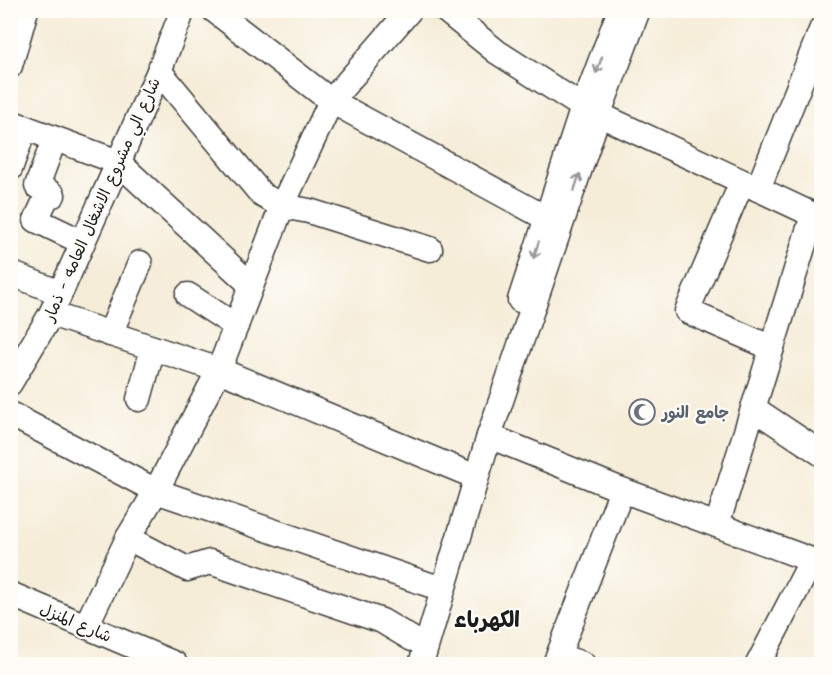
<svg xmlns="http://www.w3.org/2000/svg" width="832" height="675" font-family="Kalam,'Playpen Sans Arabic',sans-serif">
	<rect width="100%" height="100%" fill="#fdfcf7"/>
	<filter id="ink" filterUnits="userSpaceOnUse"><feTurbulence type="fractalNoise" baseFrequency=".0167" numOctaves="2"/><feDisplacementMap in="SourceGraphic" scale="12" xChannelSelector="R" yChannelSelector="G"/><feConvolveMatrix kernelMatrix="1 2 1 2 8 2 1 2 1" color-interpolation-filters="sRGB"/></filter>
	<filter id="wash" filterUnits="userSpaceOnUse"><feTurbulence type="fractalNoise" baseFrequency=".008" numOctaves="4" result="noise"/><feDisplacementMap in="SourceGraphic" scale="24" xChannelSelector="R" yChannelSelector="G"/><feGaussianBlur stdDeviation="1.35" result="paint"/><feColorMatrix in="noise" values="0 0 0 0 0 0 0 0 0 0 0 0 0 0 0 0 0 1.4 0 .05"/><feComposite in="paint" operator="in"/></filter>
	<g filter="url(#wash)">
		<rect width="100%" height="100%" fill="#f6edd9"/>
	</g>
	<g filter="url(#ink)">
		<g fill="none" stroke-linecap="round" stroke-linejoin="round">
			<!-- minor casing -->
			<g stroke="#3d3b38" stroke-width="27">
				<g id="minor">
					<path d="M214 10 331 101 546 218"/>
					<path d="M445 10 497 52 583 107 822 219"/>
					<path d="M10 66 26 10"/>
					<path d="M159 71 262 195 282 206 309 211 430 249"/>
					<path d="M10 122 118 162 251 285"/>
					<path d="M10 169 25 127"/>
					<path d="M742 182 687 311 772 348"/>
					<path d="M758 189 822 28"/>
					<path d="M49 192 36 220 82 242"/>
					<path d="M53 195 37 186 54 140"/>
					<path d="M10 273 60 293"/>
					<path d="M188 295 236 326"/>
					<path d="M520 300 583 107 620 10"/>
					<path d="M51 314 219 370 464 472"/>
					<path d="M110 334 140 263"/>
					<path d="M10 383 51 314 159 71 183 10"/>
					<path d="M139 399 153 348"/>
					<path d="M753 408 822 454"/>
					<path d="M10 414 156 491 430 585"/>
					<path d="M489 436 622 490 822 564"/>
					<path d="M717 525 813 215"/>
					<path d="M128 538 187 569 210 562 382 621 412 639"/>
					<path d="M10 594 175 664"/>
					<path d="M86 626 128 538 156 491 219 370 282 206 331 101 410 10"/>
					<path d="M558 656 583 664"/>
					<path d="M421 664 489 436 599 113 638 10"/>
					<path d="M555 664 622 490"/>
					<path d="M758 664 812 560"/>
				</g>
			</g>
			<!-- minor -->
			<use href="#minor" stroke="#fff" stroke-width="24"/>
		</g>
		<!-- one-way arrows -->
		<defs><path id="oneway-shaft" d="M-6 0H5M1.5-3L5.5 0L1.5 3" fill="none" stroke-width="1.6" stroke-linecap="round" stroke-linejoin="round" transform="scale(1.5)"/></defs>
		<g stroke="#999">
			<use href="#oneway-shaft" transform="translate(599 65) rotate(111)"/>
			<use href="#oneway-shaft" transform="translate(577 182) rotate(-72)"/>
			<use href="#oneway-shaft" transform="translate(536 250) rotate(108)"/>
		</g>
	</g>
	<!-- icons -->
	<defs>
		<g id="mosque-ring" transform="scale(1.35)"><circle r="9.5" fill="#fdfcf7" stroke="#6b7280" stroke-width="1.5"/><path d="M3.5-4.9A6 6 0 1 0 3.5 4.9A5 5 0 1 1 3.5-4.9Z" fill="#6b7280"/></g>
	</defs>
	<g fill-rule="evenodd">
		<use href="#mosque-ring" x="642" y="412"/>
	</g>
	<g text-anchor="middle" stroke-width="4.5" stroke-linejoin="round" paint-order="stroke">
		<!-- street labels -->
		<g font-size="16" fill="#1c1c1c" stroke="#fdfcf7">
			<text transform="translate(101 199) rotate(-66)" y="6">شارع الي مشروع الاشغال العامه - ذمار</text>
			<text transform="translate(76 622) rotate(23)" y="6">شارع المنزل</text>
		</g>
		<!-- worship labels -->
		<g font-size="16" font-weight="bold" fill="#5b616d" stroke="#fdfcf7" text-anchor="start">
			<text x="662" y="418">جامع النور</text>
		</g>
		<!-- district labels -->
		<g font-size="22" font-weight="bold" fill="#1c1c1c" stroke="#fdfcf7">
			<text x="487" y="627">الكهرباء</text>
		</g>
	</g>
	<!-- margin -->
	<rect width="832" height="675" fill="none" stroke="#fdfcf7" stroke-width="36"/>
</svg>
